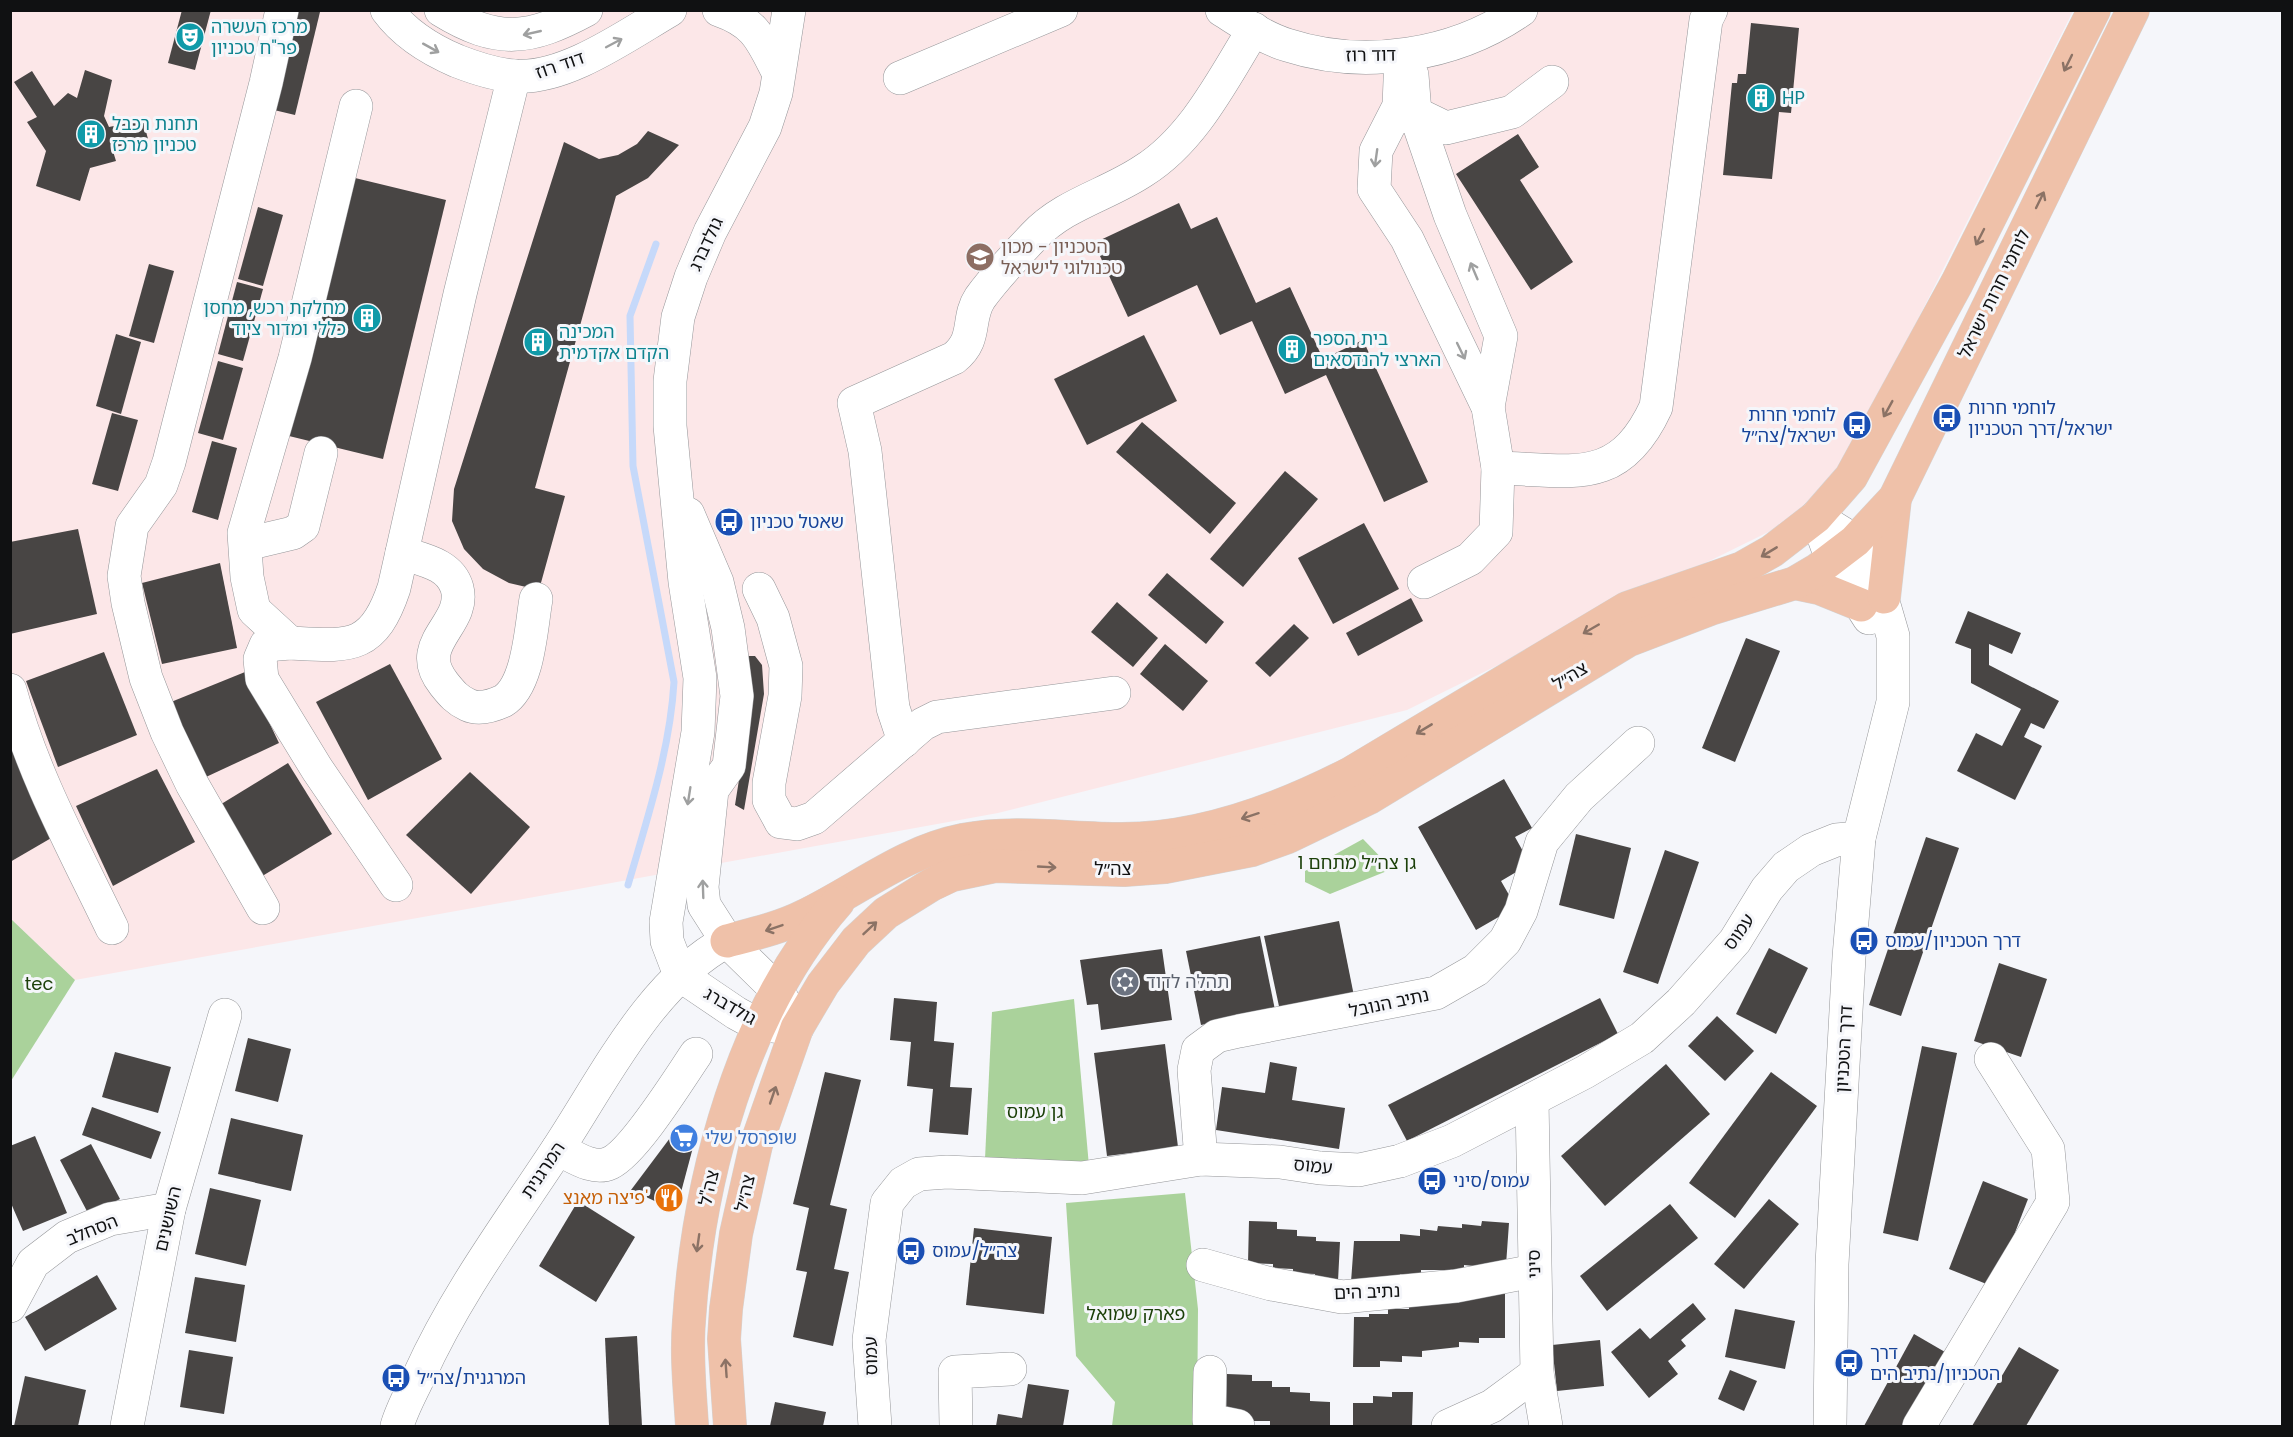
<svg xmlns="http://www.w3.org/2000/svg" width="2293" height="1437" font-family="Poppins,'Noto Sans Hebrew',sans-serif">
	<rect width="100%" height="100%" fill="#f5f6fa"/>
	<!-- education -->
	<path fill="#fce7e8" d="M10 11H2073L1825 504 1407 710 998 813 75 980 11 919Z"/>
	<!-- green -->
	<g fill="#aad29b">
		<path d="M1363 839 1392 869 1330 894 1305 882V871Z"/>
		<path d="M11 919 75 980 11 1081Z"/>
		<path d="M1074 999 1089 1166 985 1159 992 1012Z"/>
		<path d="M1185 1193 1198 1309 1197 1426H1112L1115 1402 1076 1356 1066 1203Z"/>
	</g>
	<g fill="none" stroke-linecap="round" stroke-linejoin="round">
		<!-- stream -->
		<path stroke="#c6d9fa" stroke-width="7" d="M628 885C647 819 670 751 674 682L633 466 630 316 656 244"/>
	</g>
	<!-- building -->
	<g fill="#484544">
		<path d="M182 10H211L195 70 168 63Z"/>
		<path d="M298 10 320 12 295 115 274 110Z"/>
		<path d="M1751 23 1799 28 1791 113 1779 112 1772 179 1723 175 1732 83H1737L1738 74H1746Z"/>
		<path d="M85 70 112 80 104 116 109 127 143 120 148 139 112 148 116 161 90 168 80 201 36 186 46 151 27 122 37 117 14 82 32 71 54 106 68 93 77 98Z"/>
		<path d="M648 131 679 145 648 178 616 196 535 488 565 496 539 590 509 583 483 569 464 549 452 521 454 489 564 142 599 159 618 155 637 144Z"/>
		<path d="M1518 134 1539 167 1520 180 1573 262 1531 290 1456 174Z"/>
		<path d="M351 177 446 200 383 459 289 436Z"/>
		<path d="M1179 203 1191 229 1217 217 1256 303 1290 287 1323 359 1363 340 1428 482 1384 502 1326 375 1285 394 1252 321 1220 335 1197 285 1128 317 1094 243Z"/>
		<path d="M258 207 283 215 263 286 238 279Z"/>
		<path d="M149 264 174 271 154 343 129 336Z"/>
		<path d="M237 282 263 289 243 361 218 354Z"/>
		<path d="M116 334 141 342 121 414 96 406Z"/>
		<path d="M1144 335 1177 401 1087 445 1054 379Z"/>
		<path d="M218 361 243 368 223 440 198 433Z"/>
		<path d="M112 413 138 420 118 491 92 484Z"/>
		<path d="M1142 422 1236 503 1210 534 1116 452Z"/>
		<path d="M212 441 237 448 218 520 192 512Z"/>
		<path d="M1285 471 1318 499 1243 587 1210 559Z"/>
		<path d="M1364 523 1399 589 1333 624 1298 558Z"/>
		<path d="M78 529 97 614 10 634V542Z"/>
		<path d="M220 563 237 648 162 664 142 583Z"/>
		<path d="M1167 573 1224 622 1206 644 1148 595Z"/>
		<path d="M1411 598 1423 621 1358 656 1346 633Z"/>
		<path d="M1117 602 1158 638 1133 667 1091 632Z"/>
		<path d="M1968 611 2021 633 2012 654 1989 644V665L2059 701 2044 729 2031 723 2024 737 2042 746 2015 800 1957 771 1976 733 2002 746 2021 709 1971 683V649L1955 643Z"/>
		<path d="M1294 624 1309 638 1270 677 1255 663Z"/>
		<path d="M1746 638 1780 651 1735 762 1702 748Z"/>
		<path d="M1165 644 1208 681 1183 711 1140 674Z"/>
		<path d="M104 652 137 735 58 767 26 681Z"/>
		<path d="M749 656H755L762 665 764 694 744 810 735 805 749 717 744 658Z"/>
		<path d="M390 664 442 759 368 800 316 702Z"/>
		<path d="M245 672 279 743 206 777 171 702Z"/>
		<path d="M12 745 53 837 10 862V746Z"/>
		<path d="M288 763 332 834 259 878 218 806Z"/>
		<path d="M157 769 195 842 113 886 76 806Z"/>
		<path d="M470 772 530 827 471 894 406 835Z"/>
		<path d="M1504 779 1532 828 1515 837 1530 864 1501 881 1516 907 1476 930 1418 827Z"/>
		<path d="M1576 834 1631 848 1614 919 1559 905Z"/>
		<path d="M1926 837 1959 848 1901 1016 1869 1005Z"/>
		<path d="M1665 850 1699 862 1658 984 1623 972Z"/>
		<path d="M1339 921 1354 996 1280 1011 1264 936Z"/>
		<path d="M1260 936 1275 1010 1201 1025 1186 951Z"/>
		<path d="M1769 948 1808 968 1776 1034 1736 1014Z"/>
		<path d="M1162 949 1172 1020 1101 1030 1098 1004 1087 1005 1080 960Z"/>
		<path d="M1999 963 2047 979 2021 1057 1974 1041Z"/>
		<path d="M894 998 937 1002 934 1041 954 1043 950 1087 972 1088 968 1135 929 1132 933 1089 907 1086 911 1042 890 1040Z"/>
		<path d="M1600 998 1618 1034 1407 1141 1388 1105Z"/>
		<path d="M1717 1016 1754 1051 1725 1081 1688 1046Z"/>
		<path d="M248 1038 291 1049 278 1102 235 1091Z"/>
		<path d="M1165 1044 1178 1147 1107 1156 1094 1053Z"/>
		<path d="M1922 1046 1957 1053 1918 1241 1883 1233Z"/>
		<path d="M115 1052 171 1067 158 1113 102 1097Z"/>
		<path d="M1270 1062 1297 1067 1292 1100 1345 1108 1339 1149 1216 1130 1222 1087 1265 1093Z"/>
		<path d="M1666 1064 1710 1114 1605 1206 1561 1156Z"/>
		<path d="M825 1072 861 1080 830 1205 847 1209 834 1269 849 1272 833 1346 793 1337 807 1272 796 1270 809 1208 793 1204Z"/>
		<path d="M1771 1072 1817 1106 1735 1218 1689 1183Z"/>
		<path d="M92 1107 161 1132 151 1159 82 1135Z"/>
		<path d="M231 1118 303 1135 291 1191 218 1174Z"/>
		<path d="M676 1130 696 1136 676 1211 631 1190Z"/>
		<path d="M35 1136 67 1213 23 1231 10 1201V1146Z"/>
		<path d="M91 1144 120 1199 89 1215 60 1160Z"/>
		<path d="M1983 1181 2028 1199 1994 1287 1949 1269Z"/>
		<path d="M210 1188 261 1200 246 1266 195 1254Z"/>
		<path d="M1769 1199 1799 1224 1744 1289 1714 1264Z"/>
		<path d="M578 1201 635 1237 596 1302 539 1266Z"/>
		<path d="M1670 1204 1698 1238 1607 1311 1580 1276Z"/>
		<path d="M1249 1221 1277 1222V1229L1297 1230V1236L1316 1237V1241L1340 1242 1338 1281 1315 1280V1274L1293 1273V1269L1273 1268V1264L1248 1263Z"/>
		<path d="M1482 1221 1509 1223 1506 1265 1485 1263 1484 1267 1464 1265V1270H1421V1276L1400 1274V1280L1351 1282 1354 1241H1400V1234L1420 1236V1229L1437 1231 1438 1226 1462 1228V1224L1481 1226Z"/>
		<path d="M974 1228 1052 1237 1044 1314 966 1305Z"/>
		<path d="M97 1275 117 1309 45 1351 25 1317Z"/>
		<path d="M195 1277 245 1285 236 1342 185 1333Z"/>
		<path d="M1473 1293 1505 1294V1338H1479V1343L1459 1342V1347L1422 1351V1357L1402 1356V1362L1380 1361V1367H1353L1354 1317H1369V1314H1388V1309H1409V1305H1432V1300Z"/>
		<path d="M1693 1303 1706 1319 1681 1340 1686 1346 1668 1361 1678 1374 1649 1398 1611 1352 1640 1328 1650 1339Z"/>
		<path d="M1735 1309 1795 1321 1785 1369 1725 1357Z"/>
		<path d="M1914 1334 1945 1352 1905 1426H1864Z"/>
		<path d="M637 1336 642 1426H609L605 1338Z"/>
		<path d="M1600 1340 1604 1386 1557 1391 1552 1345Z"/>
		<path d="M2019 1347 2059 1370 2026 1426H1972Z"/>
		<path d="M189 1350 233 1357 224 1414 180 1407Z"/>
		<path d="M1730 1370 1757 1381 1744 1411 1718 1399Z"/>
		<path d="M1227 1374 1252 1375V1381H1272V1387H1290V1392L1310 1393V1401L1330 1402V1426H1270V1421H1249L1226 1417Z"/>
		<path d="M25 1376 86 1390 78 1426H14Z"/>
		<path d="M1028 1384 1069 1390 1063 1426H996L998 1414 1022 1418Z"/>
		<path d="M1392 1392H1413L1412 1426H1353V1403H1373V1396L1392 1397Z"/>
		<path d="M775 1402 826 1412 823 1426H770Z"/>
	</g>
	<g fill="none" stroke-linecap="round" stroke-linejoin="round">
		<!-- minor casing -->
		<g stroke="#959699" stroke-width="34">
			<g id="minor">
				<path d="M387 10C404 33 431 50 457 61 475 68 495 75 515 76 565 80 627 35 670 10"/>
				<path d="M441 10C498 45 530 40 586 10"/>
				<path d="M719 10C756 23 761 39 778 72"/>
				<path d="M789 10 776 93 765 127 710 232 691 277 678 317 670 381V426L685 582 700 678 698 732 666 922 667 941 680 975 736 1013 758 1025 797 1028"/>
				<path d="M1222 10C1243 23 1264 38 1287 45 1364 70 1455 56 1521 10"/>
				<path d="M1401 56 1399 106 1376 151 1374 189 1407 239 1488 407 1498 468 1496 532 1470 559 1424 582"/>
				<path d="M1412 75 1415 113 1450 215 1501 336 1488 407"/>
				<path d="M900 78 1061 10"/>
				<path d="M356 106 295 358 244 533 247 577 254 610 290 643 266 645 260 659 262 679 317 769 396 885"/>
				<path d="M1401 117 1415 113 1446 128 1512 112 1552 82"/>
				<path d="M1498 468C1573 470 1619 487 1656 407L1706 20 1711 10"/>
				<path d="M688 514 717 582 728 628 737 696 729 766 712 790 702 887 704 905 727 941 778 991 790 1014"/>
				<path d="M1816 517 1855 541 1861 550 1875 574 1893 636V702L1859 838 1849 957 1832 1264 1830 1426"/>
				<path d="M1822 532 1832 560 1869 618"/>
				<path d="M247 544 293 533 303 526 321 453"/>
				<path d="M402 553C423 560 450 564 457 588 467 625 411 643 444 684 452 694 457 700 468 705 479 710 492 706 503 701 529 685 531 627 536 599"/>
				<path d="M759 589 773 618 786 666 785 696 769 783V800L781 822 797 824 814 818 923 724 937 717 1114 693"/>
				<path d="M290 643C349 646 373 651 394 588L460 294 514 76"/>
				<path d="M10 690C32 773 75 851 112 928"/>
				<path d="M904 741 893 708 865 451 854 403 954 358C978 339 966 319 980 298 995 277 1016 255 1034 236 1064 204 1107 195 1143 171 1194 139 1223 79 1254 29"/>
				<path d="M263 908 192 784 167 732 146 678 128 603 124 576 132 526 161 485 169 462 266 83 282 10"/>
				<path d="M1532 1100 1537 1373 1546 1426"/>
				<path d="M558 1149C573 1156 593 1171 610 1163 634 1152 679 1079 696 1054"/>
				<path d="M1201 1159 1194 1070 1198 1050 1217 1036 1239 1031 1436 993 1476 970 1505 941 1521 911 1542 842 1579 797 1638 743"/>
				<path d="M1203 1265 1271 1284 1342 1297 1456 1286 1534 1271"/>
				<path d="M10 1306 33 1263 67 1237 110 1219 169 1209"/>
				<path d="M1210 1372 1209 1420 1238 1426"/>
				<path d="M127 1426 169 1209 225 1015"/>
				<path d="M397 1426C402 1409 411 1393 419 1376 456 1294 509 1223 559 1147 605 1077 651 982 727 941"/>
				<path d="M875 1426 869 1340 887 1203 903 1183 919 1174 947 1172 1082 1178 1201 1159 1280 1162 1320 1168 1359 1170 1400 1161 1452 1141 1585 1072 1642 1038 1681 1002 1735 941 1767 889 1786 867 1811 850 1836 840 1859 838"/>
				<path d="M956 1426 955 1372 1010 1369"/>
				<path d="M1448 1426 1492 1406 1537 1373"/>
				<path d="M1919 1426 2053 1202 2048 1149 1991 1059"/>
			</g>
		</g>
		<!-- major casing -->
		<g stroke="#d4d4d4" stroke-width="34">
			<g id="major">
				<path d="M1795 583 1819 588 1861 605"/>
				<path d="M1884 597 1895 498"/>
				<path d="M727 941C753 934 780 928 804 916 858 890 903 852 963 840 1015 830 1069 839 1122 839 1202 839 1281 809 1351 773L1627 608 1742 568 1772 551 1816 517 1851 477 1957 283 2094 10"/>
				<path d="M692 1426C690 1392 686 1356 689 1321 698 1179 742 1011 838 902"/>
				<path d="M730 1426 724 1339 726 1309 736 1234 756 1145 797 1028 823 984 856 941 886 913 931 885 952 875 995 866 1124 870 1165 867 1252 850 1288 837 1369 798 1629 640 1710 609 1795 583 1817 570 1855 541 1895 498 2133 10"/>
			</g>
		</g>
		<!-- minor -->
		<use href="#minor" stroke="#fff" stroke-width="33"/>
		<!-- major -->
		<use href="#major" stroke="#efc1a9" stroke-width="33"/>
	</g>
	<!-- one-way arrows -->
	<defs><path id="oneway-shaft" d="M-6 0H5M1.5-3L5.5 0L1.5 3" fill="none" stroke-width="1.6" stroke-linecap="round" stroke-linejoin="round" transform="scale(1.5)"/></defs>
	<g stroke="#9fa0a0">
		<use href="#oneway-shaft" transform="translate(532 33) rotate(167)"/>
		<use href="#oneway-shaft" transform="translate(614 43) rotate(-28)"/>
		<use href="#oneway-shaft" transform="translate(431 48) rotate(29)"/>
		<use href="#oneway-shaft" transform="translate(1376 158) rotate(98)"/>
		<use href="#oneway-shaft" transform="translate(1474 271) rotate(-113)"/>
		<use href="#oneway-shaft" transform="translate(1461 351) rotate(64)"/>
		<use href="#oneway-shaft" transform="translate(689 796) rotate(99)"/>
		<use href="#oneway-shaft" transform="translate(703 889) rotate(-92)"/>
	</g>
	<g stroke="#8b7265">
		<use href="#oneway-shaft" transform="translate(2068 63) rotate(116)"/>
		<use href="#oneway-shaft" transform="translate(2040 200) rotate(-64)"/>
		<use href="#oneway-shaft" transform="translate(1980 237) rotate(117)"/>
		<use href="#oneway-shaft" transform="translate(1888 409) rotate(119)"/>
		<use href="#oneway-shaft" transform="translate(1769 552) rotate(149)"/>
		<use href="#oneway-shaft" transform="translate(1591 629) rotate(150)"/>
		<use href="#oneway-shaft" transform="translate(1424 729) rotate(149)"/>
		<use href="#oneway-shaft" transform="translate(1250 816) rotate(162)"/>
		<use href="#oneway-shaft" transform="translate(1047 867) rotate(3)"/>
		<use href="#oneway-shaft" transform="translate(774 928) rotate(161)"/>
		<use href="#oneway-shaft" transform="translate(870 928) rotate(-43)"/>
		<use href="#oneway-shaft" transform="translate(773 1095) rotate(-71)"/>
		<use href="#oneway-shaft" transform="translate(698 1243) rotate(98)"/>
		<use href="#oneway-shaft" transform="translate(726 1368) rotate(-94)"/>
	</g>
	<!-- icons -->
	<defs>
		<g id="theatre-disc" transform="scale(1.5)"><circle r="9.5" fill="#0f9aa8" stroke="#f5f6fa"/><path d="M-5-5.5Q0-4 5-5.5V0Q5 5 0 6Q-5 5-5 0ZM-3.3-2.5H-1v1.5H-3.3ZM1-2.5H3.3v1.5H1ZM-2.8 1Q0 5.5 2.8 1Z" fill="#fff"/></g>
		<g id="building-disc" transform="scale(1.5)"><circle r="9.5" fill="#0f9aa8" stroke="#f5f6fa"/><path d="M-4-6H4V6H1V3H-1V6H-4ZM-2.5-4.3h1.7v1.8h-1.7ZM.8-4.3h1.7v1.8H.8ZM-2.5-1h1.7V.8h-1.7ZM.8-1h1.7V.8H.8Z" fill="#fff"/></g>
		<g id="university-disc" transform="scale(1.5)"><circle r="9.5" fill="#8d6e63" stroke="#f5f6fa"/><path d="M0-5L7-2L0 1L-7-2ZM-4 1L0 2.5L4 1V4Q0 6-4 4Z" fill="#fff"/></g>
		<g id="bus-disc" transform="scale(1.5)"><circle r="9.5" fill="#1a4fb4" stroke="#f5f6fa"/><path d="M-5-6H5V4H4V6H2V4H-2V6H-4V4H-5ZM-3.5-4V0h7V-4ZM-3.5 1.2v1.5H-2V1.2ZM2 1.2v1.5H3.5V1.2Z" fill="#fff"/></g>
		<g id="synagogue-disc" transform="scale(1.5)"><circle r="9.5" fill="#6b7280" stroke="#f5f6fa"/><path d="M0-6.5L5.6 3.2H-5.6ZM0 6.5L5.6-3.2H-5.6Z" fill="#fff"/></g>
		<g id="supermarket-disc" transform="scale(1.5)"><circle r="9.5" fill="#3f7fe0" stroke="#f5f6fa"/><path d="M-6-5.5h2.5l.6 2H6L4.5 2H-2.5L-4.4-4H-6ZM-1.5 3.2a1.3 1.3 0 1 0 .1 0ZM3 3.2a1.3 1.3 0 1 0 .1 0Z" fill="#fff"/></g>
		<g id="restaurant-disc" transform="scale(1.5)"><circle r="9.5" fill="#e8710a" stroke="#f5f6fa"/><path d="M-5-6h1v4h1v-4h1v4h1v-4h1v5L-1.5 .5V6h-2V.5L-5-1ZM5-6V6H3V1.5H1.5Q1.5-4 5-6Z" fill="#fff"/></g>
	</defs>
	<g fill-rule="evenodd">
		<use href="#theatre-disc" x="190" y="37"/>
		<use href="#building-disc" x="1761" y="98"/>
		<use href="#building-disc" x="91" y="134"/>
		<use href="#university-disc" x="980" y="257"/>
		<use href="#building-disc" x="367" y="318"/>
		<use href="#building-disc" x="538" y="342"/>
		<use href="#building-disc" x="1292" y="349"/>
		<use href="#bus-disc" x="1947" y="418"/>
		<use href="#bus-disc" x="1857" y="425"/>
		<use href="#bus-disc" x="729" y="522"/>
		<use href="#bus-disc" x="1864" y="941"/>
		<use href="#synagogue-disc" x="1125" y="982"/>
		<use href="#supermarket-disc" x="684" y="1138"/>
		<use href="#bus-disc" x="1432" y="1181"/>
		<use href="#restaurant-disc" x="669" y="1198"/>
		<use href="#bus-disc" x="911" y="1251"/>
		<use href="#bus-disc" x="1849" y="1363"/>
		<use href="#bus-disc" x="396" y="1378"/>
	</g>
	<g text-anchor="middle" stroke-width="6" stroke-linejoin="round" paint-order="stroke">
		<!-- culture labels -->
		<g font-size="18" fill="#0d838f" stroke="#f5f6fa" text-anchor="start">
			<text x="211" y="33">מרכז העשרה<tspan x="211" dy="21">פר"ח טכניון</tspan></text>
			<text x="1782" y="104">HP</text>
			<text x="112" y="130">תחנת רכבל<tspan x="112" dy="21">טכניון מרכז</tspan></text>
			<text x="346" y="314" text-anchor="end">מחלקת רכש, מחסן<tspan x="346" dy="21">כללי ומדור ציוד</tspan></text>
			<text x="559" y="338">המכינה<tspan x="559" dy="21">הקדם אקדמית</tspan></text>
			<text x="1313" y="345">בית הספר<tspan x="1313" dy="21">הארצי להנדסאים</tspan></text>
		</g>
		<!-- street labels -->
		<g font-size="18" fill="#101112" stroke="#f5f6fa">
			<text transform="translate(1371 55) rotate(-1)" y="6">דוד רוז</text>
			<text transform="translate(560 65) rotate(-19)" y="6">דוד רוז</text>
			<text transform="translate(706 244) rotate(-65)" y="6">גולדברג</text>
			<text transform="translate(1994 294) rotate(-64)" y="6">לוחמי חרות ישראל</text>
			<text transform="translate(1570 676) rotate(-31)" y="6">צה״ל</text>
			<text x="1113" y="875">צה״ל</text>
			<text transform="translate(1739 932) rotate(-55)" y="6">עמוס</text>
			<text transform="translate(1389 1003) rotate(-12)" y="6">נתיב הנובל</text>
			<text transform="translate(730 1006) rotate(30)" y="6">גולדברג</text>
			<text transform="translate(1844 1049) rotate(-87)" y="6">דרך הטכניון</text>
			<text transform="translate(1313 1166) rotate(6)" y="6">עמוס</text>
			<text transform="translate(543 1170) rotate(-56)" y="6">המרגנית</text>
			<text transform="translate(709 1188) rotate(-77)" y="6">צה"ל</text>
			<text transform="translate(745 1193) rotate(-77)" y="6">צה״ל</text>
			<text transform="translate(168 1219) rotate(-77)" y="6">השושנים</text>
			<text transform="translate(92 1230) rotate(-22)" y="6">הסחלב</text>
			<text transform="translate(1534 1264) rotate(-91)" y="6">סיני</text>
			<text transform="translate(1367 1292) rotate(-2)" y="6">נתיב הים</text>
			<text transform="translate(871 1356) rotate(-91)" y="6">עמוס</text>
		</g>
		<!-- education labels -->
		<g font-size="18" fill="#785e54" stroke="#f5f6fa" text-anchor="start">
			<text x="1001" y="253">הטכניון - מכון<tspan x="1001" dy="21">טכנולוגי לישראל</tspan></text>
		</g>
		<!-- transit labels -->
		<g font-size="18" fill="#164399" stroke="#f5f6fa" text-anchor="start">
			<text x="1968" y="414">לוחמי חרות<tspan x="1968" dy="21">ישראל/דרך הטכניון</tspan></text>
			<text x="1836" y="421" text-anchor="end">לוחמי חרות<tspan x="1836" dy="21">ישראל/צה״ל</tspan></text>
			<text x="750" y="528">שאטל טכניון</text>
			<text x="1885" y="947">דרך הטכניון/עמוס</text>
			<text x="1453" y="1187">עמוס/סיני</text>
			<text x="932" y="1257">צה״ל/עמוס</text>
			<text x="1870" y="1359">דרך<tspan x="1870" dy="21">הטכניון/נתיב הים</tspan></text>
			<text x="417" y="1384">המרגנית/צה״ל</text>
		</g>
		<!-- park labels -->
		<g font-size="18" fill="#1c4009" stroke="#f5f6fa">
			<text x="1357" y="869">גן צה״ל מתחם 1</text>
			<text x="39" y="990">tec</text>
			<text x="1035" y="1118">גן עמוס</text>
			<text x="1136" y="1320">פארק שמואל</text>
		</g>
		<!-- worship labels -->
		<g font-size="18" fill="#5b616d" stroke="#f5f6fa" text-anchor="start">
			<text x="1146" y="988">תהלה לדוד</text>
		</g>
		<!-- shop labels -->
		<g font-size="18" fill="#366cbe" stroke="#f5f6fa" text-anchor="start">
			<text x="705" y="1144">שופרסל שלי</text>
		</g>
		<!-- food labels -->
		<g font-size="18" fill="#c56008" stroke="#f5f6fa" text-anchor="end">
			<text x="648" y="1204">פיצה מאנצ'</text>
		</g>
	</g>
	<!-- border -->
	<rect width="2293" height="1437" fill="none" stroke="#101112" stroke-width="24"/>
</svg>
